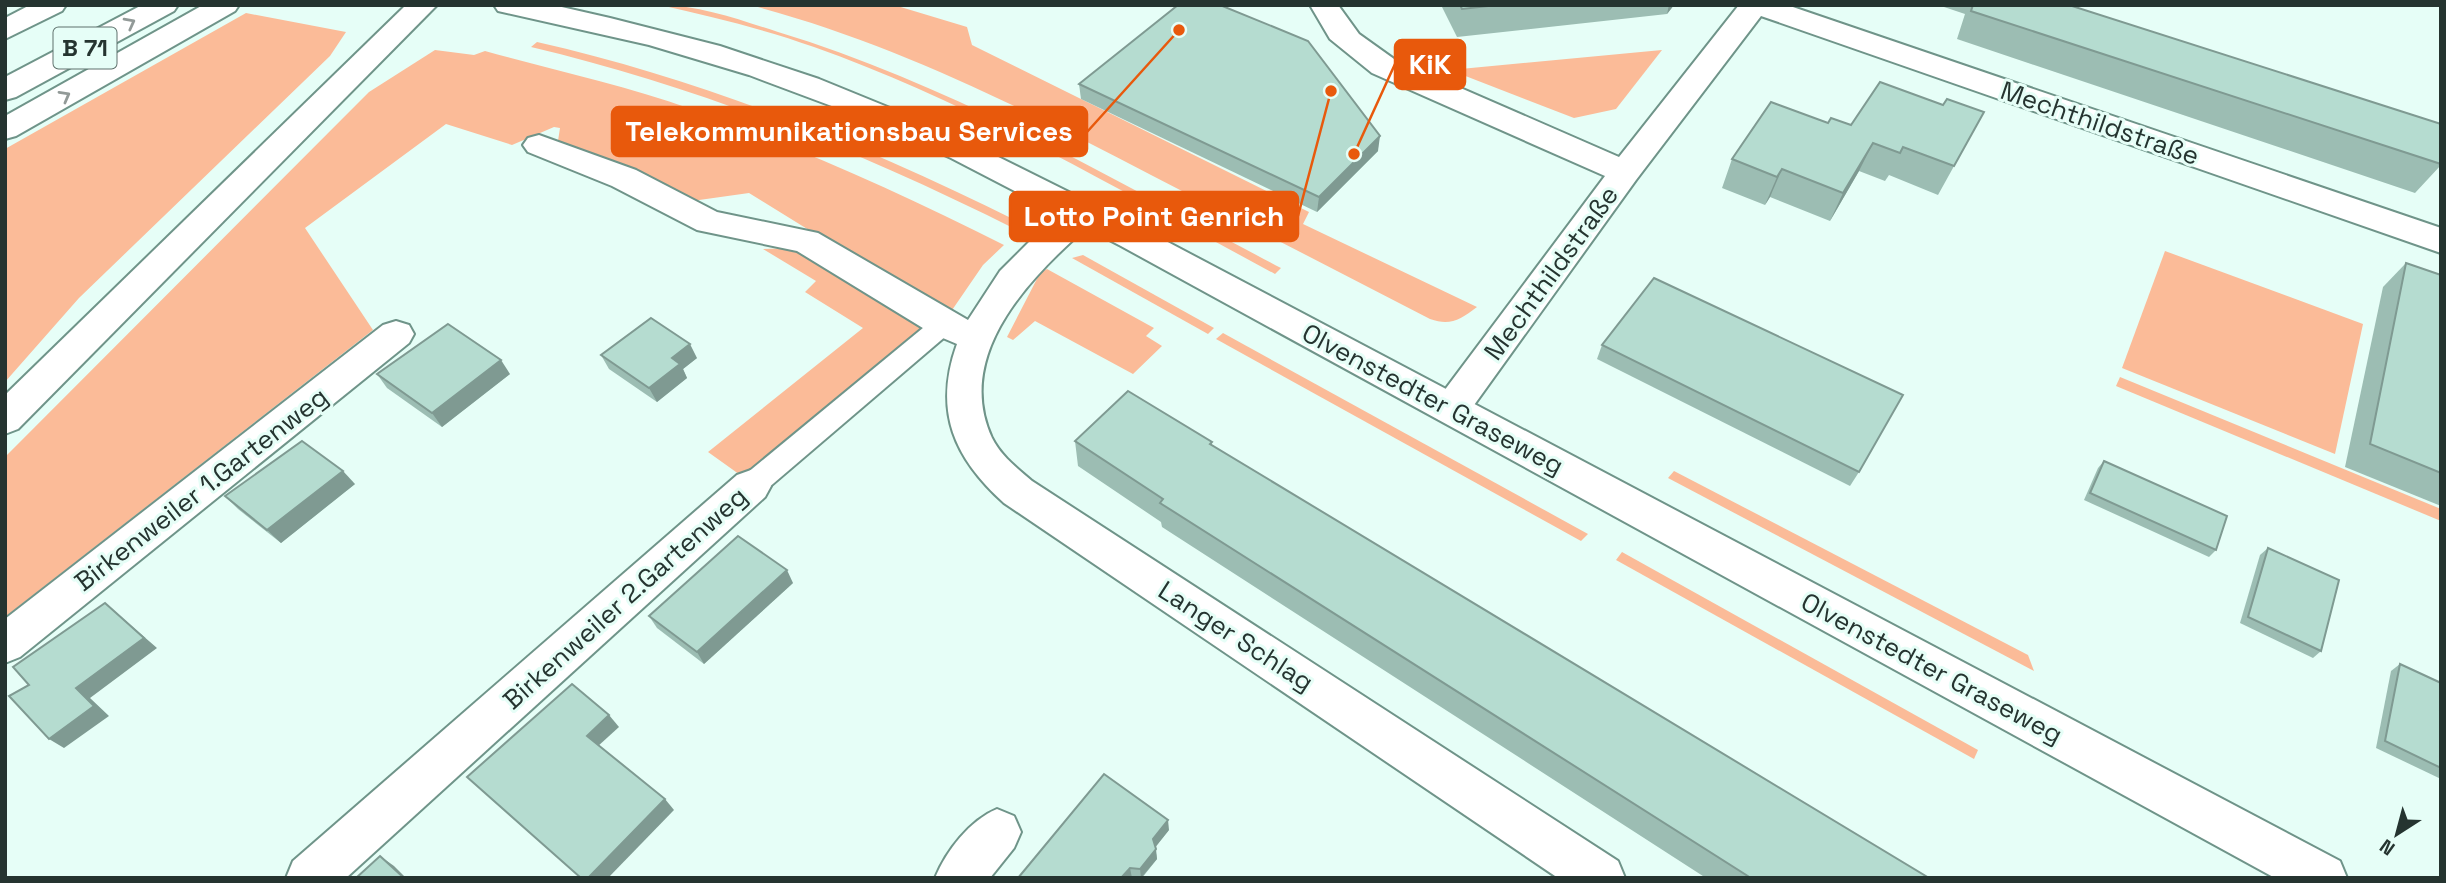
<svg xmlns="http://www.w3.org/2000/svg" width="2446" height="883" font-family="'Space Grotesk',sans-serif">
	<rect width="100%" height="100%" fill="#e6fef7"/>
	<!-- green -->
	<g fill="#fbbb98">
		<path d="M660 5C700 5 740 20 778 32 956 86 1117 182 1281 268L1275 274C1124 193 975 104 814 47 764 29 712 17 660 5Z"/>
		<path d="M750 5H894L967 27 972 45 1309 212 1303 224 1477 307C1460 320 1450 326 1430 319 1337 271 1244 223 1151 175 1022 108 892 42 750 5Z"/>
		<path d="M246 13 346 32 330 56 79 298 5 382V149Z"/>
		<path d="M537 42C708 81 870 147 1027 226L1021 232C864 153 703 88 531 47Z"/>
		<path d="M435 50 474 55 485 51C553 70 624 85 691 109 798 147 903 194 1004 245L983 265 948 316 749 193 692 201 558 141 560 128 554 127 512 145 446 124 305 228 373 330 5 617V457L369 92Z"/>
		<path d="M1662 50 1616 109 1574 118 1450 70Z"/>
		<path d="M795 248 925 325 743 477 708 452 863 328 805 292 816 281 763 249Z"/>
		<path d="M2165 251 2363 324 2335 454 2122 368Z"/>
		<path d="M1083 255 1214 328 1208 334 1072 258Z"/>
		<path d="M1047 269 1154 328 1146 336 1162 346 1133 374 1035 321 1013 340 1007 337 1040 273Z"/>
		<path d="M1223 333 1588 534 1581 541 1216 339Z"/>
		<path d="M2120 377 2441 509V521L2116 386Z"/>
		<path d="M1674 471 2028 655 2034 671 1668 478Z"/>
		<path d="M1622 552 1978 750 1974 759 1616 560Z"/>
	</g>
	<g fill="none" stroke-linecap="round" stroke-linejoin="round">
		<!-- lane casing -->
		<g stroke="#6f9489" stroke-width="4">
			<path id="lane" d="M944 315 953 318 956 324 953 330 761 494 751 497 741 494 738 486 741 478 935 318Z"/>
		</g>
		<!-- street casing -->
		<g stroke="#6f9489" stroke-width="4">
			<g id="street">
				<path d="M1310 5H1338L1359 34 1394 59 1619 157 1739 5H1787L2441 228V253L1761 16 1636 180 1464 419 1451 424 1438 419 1432 409 1438 399 1605 176 1372 73 1330 39Z"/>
				<path d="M539 135 636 170 717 212 818 233 968 320 1000 271 1034 237 1070 205 1082 202 1094 205 1099 213 1094 221C1036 272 952 351 992 438 1001 456 1017 468 1032 481L1618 861 1625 878H1558L1004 503C954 458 933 411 957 344L931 333 797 251 697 230 612 186 528 152 523 145 528 138Z"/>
				<path d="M396 321 409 325 414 334 409 343 20 657 5 663V619L383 325Z"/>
				<path d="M751 470 765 475 771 486 765 497 346 878H286L293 861 737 475Z"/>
				<path d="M997 809 1014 816 1021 832 1014 848 990 878H935C946 851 970 820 997 809Z"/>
			</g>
		</g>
		<!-- secondary casing -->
		<g stroke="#6f9489" stroke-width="4">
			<path id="secondary" d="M494 5H553L610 18 720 46 819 79 944 130 1145 230 2340 861 2347 878H2275L1121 246 951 158 845 111 749 75 649 45 498 11Z"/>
		</g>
		<!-- highway casing -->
		<g stroke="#6f9489" stroke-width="4">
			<g id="highway">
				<path d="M30 5H66L62 11 5 39V18Z"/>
				<path d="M142 5H178L174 11 16 97 5 100V77Z"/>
				<path d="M203 5H239L235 11 16 136 5 139V116Z"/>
				<path d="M406 5H437L18 429 5 434V395Z"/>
			</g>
		</g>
		<!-- lane -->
		<use href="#lane" fill="#fff" fill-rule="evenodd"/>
		<!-- street -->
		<use href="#street" fill="#fff" fill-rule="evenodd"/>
		<!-- secondary -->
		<use href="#secondary" fill="#fff" fill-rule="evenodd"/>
		<!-- highway -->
		<use href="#highway" fill="#fff" fill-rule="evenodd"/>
	</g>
	<!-- wall -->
	<g fill="#9cbdb3">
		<path d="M1441 5H1674L1667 14 1457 37Z"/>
		<path d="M1938 5H2069L2441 124V165L2415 193 1957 39 1965 14Z"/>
		<path d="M1079 84 1378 151 1317 212 1081 99Z"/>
		<path d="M1984 112 1938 195 1889 175 1885 181 1859 171 1830 221 1770 197 1765 205 1722 188 1732 159 1828 123 1851 125Z"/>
		<path d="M2406 263 2441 275V506L2345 467 2383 287Z"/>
		<path d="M1602 345 1859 472 1850 486 1597 359Z"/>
		<path d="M601 355 697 358 683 369 687 378 657 402 609 369Z"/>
		<path d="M377 374H510L442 427 387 388Z"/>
		<path d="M1075 441 1212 442V445L1929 878H1706L1162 527 1161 522 1078 466Z"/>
		<path d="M2104 461 2216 550 2209 557 2084 500 2098 468Z"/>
		<path d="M355 484 281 543 238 509 225 496Z"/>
		<path d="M2268 548 2321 651 2313 658 2240 623 2260 555Z"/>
		<path d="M793 583 704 664 657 628 649 616Z"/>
		<path d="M2400 664 2441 710V779L2376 748 2391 671Z"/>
		<path d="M1169 830 1155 847 1157 859 1142 878H1018Z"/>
	</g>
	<!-- shaded-wall -->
	<g fill="#7f9a92">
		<path d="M1669 5H1674L1667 14Z"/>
		<path d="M1380 136 1378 151 1317 212 1319 197Z"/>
		<path d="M1873 143 1859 171 1830 221 1843 193Z"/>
		<path d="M1782 169 1770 197 1765 205 1777 177Z"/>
		<path d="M690 344 697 358 683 369 687 378 657 402 649 388 672 358Z"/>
		<path d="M501 360 510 374 442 427 432 413Z"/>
		<path d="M343 471 355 484 281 543 267 530Z"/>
		<path d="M787 570 793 583 704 664 697 652Z"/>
		<path d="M105 603 157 648 90 698 109 716 64 748 49 739 76 688Z"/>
		<path d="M609 715 619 727 597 747 587 736Z"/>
		<path d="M665 799 674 810 608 878H588Z"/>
		<path d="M1168 820 1169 830 1154 849 1153 839Z"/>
		<path d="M1156 849 1157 859 1141 878 1140 869Z"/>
		<path d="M380 856 394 866 406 878H404Z"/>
		<path d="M1130 868 1132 878H1121Z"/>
	</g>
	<!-- building -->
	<g fill="#b5dcd0" stroke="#7f9a92" stroke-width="2">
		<path d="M1178 5H1220L1308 41 1380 136 1319 197 1079 84Z"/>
		<path d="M1460 5H1497L1462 9Z"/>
		<path d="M1973 5H2069L2441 124V164L1971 11Z"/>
		<path d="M1880 82 1943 105 1947 99 1984 112 1954 166 1903 147 1900 153 1873 143 1843 193 1782 169 1777 177 1732 159 1771 102 1828 123 1831 118 1851 125Z"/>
		<path d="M2406 263 2441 275V473L2370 444Z"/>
		<path d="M1654 278 1903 395 1859 472 1602 345Z"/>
		<path d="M651 318 690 344 672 358 680 364 649 388 601 355Z"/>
		<path d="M448 324 501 360 432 413 377 374Z"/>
		<path d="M1128 391 1212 442 1210 444 1929 878H1751L1160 503 1163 499 1075 441Z"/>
		<path d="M302 441 343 471 267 530 225 496Z"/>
		<path d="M2104 461 2227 516 2216 550 2090 493Z"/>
		<path d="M738 536 787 570 697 652 649 616Z"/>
		<path d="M2268 548 2339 580 2321 651 2248 617Z"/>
		<path d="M105 603 144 638 76 688 94 706 49 739 9 696 29 685 13 667Z"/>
		<path d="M2400 664 2441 683 2440 710H2441V768L2385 741Z"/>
		<path d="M572 684 609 715 587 736 665 799 588 878H581L467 777Z"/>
		<path d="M1104 774 1168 820 1153 839 1156 849 1140 869 1130 868 1121 878H1018Z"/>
		<path d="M380 856 404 878H356Z"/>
	</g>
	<!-- one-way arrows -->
	<defs><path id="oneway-chevron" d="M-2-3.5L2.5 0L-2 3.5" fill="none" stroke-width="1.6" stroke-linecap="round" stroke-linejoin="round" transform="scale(1.75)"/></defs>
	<g stroke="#929a98">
		<use href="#oneway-chevron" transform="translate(130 23) rotate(-28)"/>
		<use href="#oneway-chevron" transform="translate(65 96) rotate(-29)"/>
	</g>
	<g text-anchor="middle" stroke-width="6" stroke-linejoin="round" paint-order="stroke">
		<!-- shield labels -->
		<rect fill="#e6fef7" stroke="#5f716c" stroke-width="2" x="53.5" y="27.5" width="63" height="41" rx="5"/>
		<g font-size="24" font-weight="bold" fill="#253430">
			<text x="85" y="56">B 71</text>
		</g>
		<!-- street labels -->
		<g font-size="26" fill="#253430" stroke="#e6fef7">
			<text transform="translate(2100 123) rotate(19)" y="9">Mechthildstraße</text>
			<text transform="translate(1551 273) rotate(-54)" y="9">Mechthildstraße</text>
			<text transform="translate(1433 399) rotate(28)" y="9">Olvenstedter Graseweg</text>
			<text transform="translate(201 489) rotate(-38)" y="9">Birkenweiler 1.Gartenweg</text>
			<text transform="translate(625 598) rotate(-42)" y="9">Birkenweiler 2.Gartenweg</text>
			<text transform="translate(1236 636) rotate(33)" y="9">Langer Schlag</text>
			<text transform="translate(1932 668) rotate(28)" y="9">Olvenstedter Graseweg</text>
		</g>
	</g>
	<!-- callouts -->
	<path fill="none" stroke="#e8590c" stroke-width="2.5" d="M1354 154L1395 64M1179 30L1087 132M1331 91L1298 216"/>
	<g fill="#e8590c" stroke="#e6fef7" stroke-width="2.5">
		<circle cx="1354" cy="154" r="7"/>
		<circle cx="1179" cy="30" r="7"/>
		<circle cx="1331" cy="91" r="7"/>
	</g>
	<g fill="#e8590c" stroke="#e8590c" stroke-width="2.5">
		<rect x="1395" y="40" width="70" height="49" rx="7"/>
		<rect x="612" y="107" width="475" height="49" rx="7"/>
		<rect x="1010" y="192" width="288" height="49" rx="7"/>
	</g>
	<g font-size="28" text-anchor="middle" font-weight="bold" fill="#fff">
		<text x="1430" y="74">KiK</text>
		<text x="849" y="141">Telekommunikationsbau Services</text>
		<text x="1154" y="226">Lotto Point Genrich</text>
	</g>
	<!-- border -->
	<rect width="2446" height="883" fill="none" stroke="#253430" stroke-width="14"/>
	<!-- north arrow -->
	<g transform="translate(2397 834) rotate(216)" stroke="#e6fef7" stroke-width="5" paint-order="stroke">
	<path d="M0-5L12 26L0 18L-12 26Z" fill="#253430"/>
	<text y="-10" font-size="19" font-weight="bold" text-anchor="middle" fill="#253430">N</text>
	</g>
</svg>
